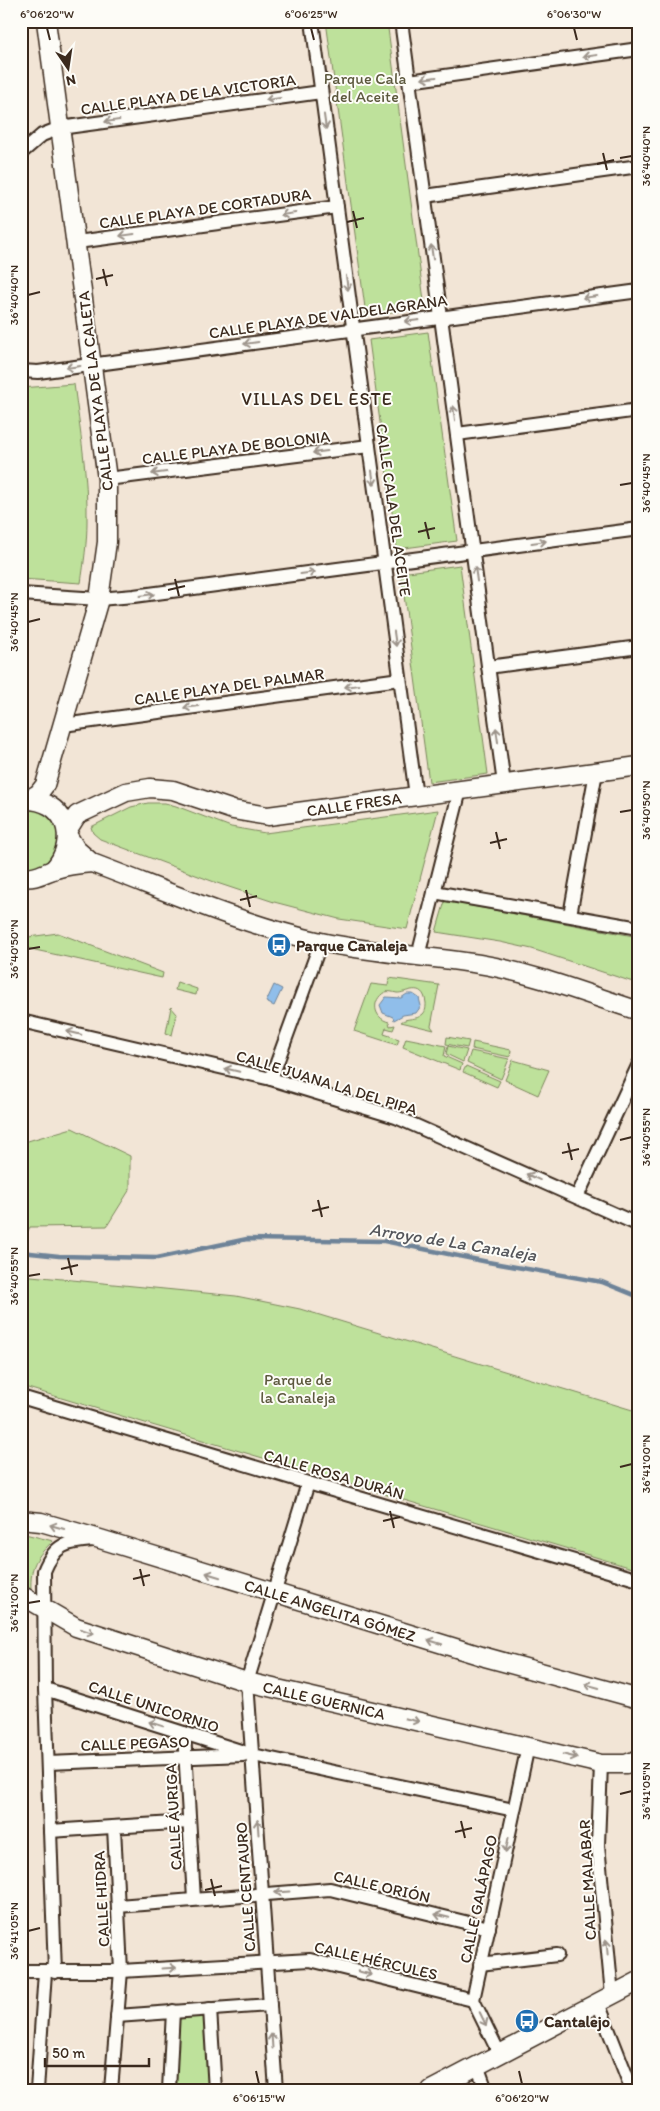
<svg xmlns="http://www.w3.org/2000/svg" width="660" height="2111" font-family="Itim,sans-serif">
	<rect width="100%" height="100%" fill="#f2e5d6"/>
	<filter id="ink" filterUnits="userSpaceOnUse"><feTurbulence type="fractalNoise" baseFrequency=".02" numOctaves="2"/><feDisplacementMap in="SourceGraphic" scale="10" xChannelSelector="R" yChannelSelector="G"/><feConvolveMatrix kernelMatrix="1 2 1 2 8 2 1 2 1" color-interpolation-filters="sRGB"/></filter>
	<g filter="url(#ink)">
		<!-- green -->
		<g fill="#bee19b" stroke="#7c865c">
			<path d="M326 21H387L425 308 366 315Z"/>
			<path d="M428 332 457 541 397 549 369 340Z"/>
			<path d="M74 384C80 430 88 476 87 522 87 542 84 563 81 583L21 579V388Z"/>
			<path d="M460 565 488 774 429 782 401 573Z"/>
			<path d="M148 803H165L176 806 231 827 265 833 438 810 407 929 339 919 274 902 217 883 100 839 93 833 91 827 131 807Z"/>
			<path d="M32 808C55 814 70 837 52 858 47 863 44 867 37 869 32 870 26 869 21 869V810Z"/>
			<path d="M445 901 639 937V984L532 949 500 942 436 932Z"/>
			<path d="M58 933 163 973 162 978 26 948 27 940 21 938Z"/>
			<path d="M389 978 439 985 431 1026 434 1030 401 1022C407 1017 416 1021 423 1014 426 1011 426 1007 426 1003 423 980 405 994 397 993 392 992 390 991 385 992 371 1000 373 1018 389 1022L390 1026 395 1025 393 1030 386 1028 384 1034 399 1039 397 1045 354 1031 371 984 388 986Z"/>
			<path d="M177 982 197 989 196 995 175 990Z"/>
			<path d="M171 1007 177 1014 172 1035 166 1033Z"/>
			<path d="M447 1037 469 1041 467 1048 446 1044Z"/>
			<path d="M406 1038 446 1046 444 1056 462 1064 460 1070 403 1047Z"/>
			<path d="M473 1042 511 1050 510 1057 472 1049Z"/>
			<path d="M448 1046 467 1050 463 1062 446 1054Z"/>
			<path d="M471 1051 509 1059 501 1079 467 1063Z"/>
			<path d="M513 1060 549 1070 538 1095 505 1080Z"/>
			<path d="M466 1066 500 1081 497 1087 463 1072Z"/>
			<path d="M72 1128 130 1156V1189L107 1226 30 1227 21 1244V1143Z"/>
			<path d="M21 1275 236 1296 300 1309 639 1412V1570L21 1386Z"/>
			<path d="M21 1533 53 1541C36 1557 30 1566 31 1590L21 1584Z"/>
			<path d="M210 2009 215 2090H169L173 2011Z"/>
		</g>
		<!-- water -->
		<g fill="#90beea" stroke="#6e8398">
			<path d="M274 985 282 989 274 1006 266 1002Z"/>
			<path d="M407 994H413L419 998 421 1006 416 1013 403 1015 394 1020 393 1017 383 1013 380 1005 386 997 401 998Z"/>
		</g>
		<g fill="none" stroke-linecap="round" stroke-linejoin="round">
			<!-- stream -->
			<path stroke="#6e8398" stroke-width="4.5" d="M21 1252 59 1256 157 1258 247 1239 384 1241 488 1262 602 1282 639 1297"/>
			<!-- street casing -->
			<g stroke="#3b2a1e" stroke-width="16">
				<g id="street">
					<path d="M312 21 416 796"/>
					<path d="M401 21 504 784"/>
					<path d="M409 81 639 49"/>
					<path d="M21 153 42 135 60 128 321 92"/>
					<path d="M425 196 639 166"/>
					<path d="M77 242 337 207"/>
					<path d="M21 371 38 372 639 291"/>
					<path d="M457 434 639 410"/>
					<path d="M107 479 369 446"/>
					<path d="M21 594 99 599 134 596 639 529"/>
					<path d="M488 667 639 647"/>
					<path d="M63 725 400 679"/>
					<path d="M434 892 639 928"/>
					<path d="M570 915 596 772"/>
					<path d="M418 956 460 790"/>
					<path d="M21 1021 271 1079 396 1117 639 1225"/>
					<path d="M271 1079 321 942"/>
					<path d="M577 1197 639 1064"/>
					<path d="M21 1397 308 1483 639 1580"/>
					<path d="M45 1689 253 1755 514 1810"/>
					<path d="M184 1733 194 1899"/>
					<path d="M48 1763 243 1755"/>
					<path d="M601 1764 598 1845 612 1995"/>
					<path d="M50 1831 189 1822"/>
					<path d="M118 1906 330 1889 489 1928"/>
					<path d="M480 1964 557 1955"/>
					<path d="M21 1971H121L310 1960 473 2000"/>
					<path d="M55 1972 45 1689 44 1571C55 1544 66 1542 93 1540"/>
					<path d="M598 2003 632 2090"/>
					<path d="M210 2009 215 2090"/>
					<path d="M117 2016 270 2005"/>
					<path d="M499 2053 473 2000 528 1746"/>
					<path d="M477 2065 486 2090"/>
					<path d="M37 2090 45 1972"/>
					<path d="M111 2090 121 1971 114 1827"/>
					<path d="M169 2090 173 2011"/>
					<path d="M276 2090 247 1682 308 1483"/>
				</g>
			</g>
			<!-- secondary casing -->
			<g stroke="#3b2a1e" stroke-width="21">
				<g id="secondary">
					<path d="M23 800C66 798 80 840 53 870"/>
					<path d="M27 800 38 794 45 785 99 599 107 542V479L46 21"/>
					<path d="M67 831 77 815 126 792 150 788 173 790 233 810 268 816 639 766"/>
					<path d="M68 836 76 849 92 863C167 891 243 925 321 942 373 953 427 956 479 964 534 973 586 994 639 1011"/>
					<path d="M21 877C38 879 42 873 56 869 68 865 80 864 92 863"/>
					<path d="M21 1520 41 1522 100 1539 485 1657 639 1699"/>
					<path d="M21 1595 76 1627 247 1682 601 1764H626L639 1759"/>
					<path d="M431 2090 639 1981"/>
				</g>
			</g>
			<!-- street -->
			<use href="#street" stroke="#fdfcf7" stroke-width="12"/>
			<!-- secondary -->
			<use href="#secondary" stroke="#fdfcf7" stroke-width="18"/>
		</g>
		<!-- one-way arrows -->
		<defs><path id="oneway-shaft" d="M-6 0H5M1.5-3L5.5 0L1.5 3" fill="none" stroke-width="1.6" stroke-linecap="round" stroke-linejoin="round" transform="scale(1.25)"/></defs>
		<g stroke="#9c938a">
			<use href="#oneway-shaft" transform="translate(590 56) rotate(172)"/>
			<use href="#oneway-shaft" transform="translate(429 78) rotate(172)"/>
			<use href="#oneway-shaft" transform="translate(273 99) rotate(172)"/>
			<use href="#oneway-shaft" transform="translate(112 121) rotate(172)"/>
			<use href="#oneway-shaft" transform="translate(325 122) rotate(82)"/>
			<use href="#oneway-shaft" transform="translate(288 214) rotate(172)"/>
			<use href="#oneway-shaft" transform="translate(127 235) rotate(172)"/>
			<use href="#oneway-shaft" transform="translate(432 252) rotate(-98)"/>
			<use href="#oneway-shaft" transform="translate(347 283) rotate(82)"/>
			<use href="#oneway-shaft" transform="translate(590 297) rotate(172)"/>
			<use href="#oneway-shaft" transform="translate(412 321) rotate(173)"/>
			<use href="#oneway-shaft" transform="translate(251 343) rotate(172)"/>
			<use href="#oneway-shaft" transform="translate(73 367) rotate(172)"/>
			<use href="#oneway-shaft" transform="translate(454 413) rotate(-98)"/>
			<use href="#oneway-shaft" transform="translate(320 452) rotate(173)"/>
			<use href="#oneway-shaft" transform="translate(159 473) rotate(173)"/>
			<use href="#oneway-shaft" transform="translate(373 478) rotate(82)"/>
			<use href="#oneway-shaft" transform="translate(539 542) rotate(-8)"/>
			<use href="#oneway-shaft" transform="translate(308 573) rotate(-8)"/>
			<use href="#oneway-shaft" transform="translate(476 574) rotate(-98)"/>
			<use href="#oneway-shaft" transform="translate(147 595) rotate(-8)"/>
			<use href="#oneway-shaft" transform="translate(395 639) rotate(82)"/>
			<use href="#oneway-shaft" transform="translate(352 686) rotate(172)"/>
			<use href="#oneway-shaft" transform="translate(191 707) rotate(172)"/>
			<use href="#oneway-shaft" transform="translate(497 735) rotate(-98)"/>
			<use href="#oneway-shaft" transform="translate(74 1033) rotate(-167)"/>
			<use href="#oneway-shaft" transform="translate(232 1070) rotate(-167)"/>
			<use href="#oneway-shaft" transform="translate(533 1177) rotate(-156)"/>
			<use href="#oneway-shaft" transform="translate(57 1527) rotate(-164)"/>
			<use href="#oneway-shaft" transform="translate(213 1575) rotate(-163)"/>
			<use href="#oneway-shaft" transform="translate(87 1631) rotate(18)"/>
			<use href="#oneway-shaft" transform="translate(435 1642) rotate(-163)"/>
			<use href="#oneway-shaft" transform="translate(592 1686) rotate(-165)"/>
			<use href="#oneway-shaft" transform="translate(412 1720) rotate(13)"/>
			<use href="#oneway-shaft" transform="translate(156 1724) rotate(-162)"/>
			<use href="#oneway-shaft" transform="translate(570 1756) rotate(14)"/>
			<use href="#oneway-shaft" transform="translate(258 1827) rotate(-94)"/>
			<use href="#oneway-shaft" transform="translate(507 1845) rotate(102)"/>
			<use href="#oneway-shaft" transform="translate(282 1892) rotate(176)"/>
			<use href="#oneway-shaft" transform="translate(442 1916) rotate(-166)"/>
			<use href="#oneway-shaft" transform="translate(607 1947) rotate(-95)"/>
			<use href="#oneway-shaft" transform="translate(169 1968) rotate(-3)"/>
			<use href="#oneway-shaft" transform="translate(365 1973) rotate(14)"/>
			<use href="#oneway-shaft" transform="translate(483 2019) rotate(64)"/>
			<use href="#oneway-shaft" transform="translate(272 2041) rotate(-94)"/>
		</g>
	</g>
	<!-- ticks -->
	<path fill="none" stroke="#3b2a1e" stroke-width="2" d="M47 28 50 40M311 28 314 40M574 28 577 40M603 153 607 170M620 158 632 156M597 164 614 160M353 211 357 228M347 222 364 218M103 269 107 286M96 279 113 275M28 295 40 292M620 485 632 483M425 522 429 539M418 532 435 528M175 579 179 596M168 590 185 586M28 622 40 619M620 812 632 810M496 832 500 849M490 843 507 839M246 890 250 907M240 900 257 896M28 949 40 947M620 1140 632 1137M568 1143 572 1160M562 1153 579 1149M318 1200 322 1217M312 1211 329 1207M68 1258 72 1275M61 1269 78 1265M28 1276 40 1274M620 1467 632 1464M390 1511 394 1528M383 1521 400 1517M140 1569 144 1586M133 1579 150 1575M28 1603 40 1601M620 1794 632 1791M461 1821 465 1838M455 1832 472 1828M211 1879 215 1896M205 1890 222 1886M28 1931 40 1928M256 2071 259 2084M519 2071 522 2084"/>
	<!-- icons -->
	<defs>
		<g id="bus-disc" transform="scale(1.25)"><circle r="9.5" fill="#1f6fb2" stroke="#fdfcf7"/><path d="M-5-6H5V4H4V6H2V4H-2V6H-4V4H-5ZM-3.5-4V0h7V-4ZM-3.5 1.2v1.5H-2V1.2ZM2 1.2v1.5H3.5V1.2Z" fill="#fff"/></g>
	</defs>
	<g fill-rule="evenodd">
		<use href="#bus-disc" x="279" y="945"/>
		<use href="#bus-disc" x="527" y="2021"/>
	</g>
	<g text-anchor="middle" stroke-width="4" stroke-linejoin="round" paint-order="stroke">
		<!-- park labels -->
		<g font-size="16" fill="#5c583d" stroke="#fdfcf7">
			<text x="365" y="84">Parque Cala<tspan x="365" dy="18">del Aceite</tspan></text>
			<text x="298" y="1385">Parque de<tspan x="298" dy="18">la Canaleja</tspan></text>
		</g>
		<!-- street labels -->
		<g font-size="16" fill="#3b2a1e" stroke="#fdfcf7">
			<text transform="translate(188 94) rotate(-8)" y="6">CALLE PLAYA DE LA VICTORIA</text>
			<text transform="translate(205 208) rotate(-8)" y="6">CALLE PLAYA DE CORTADURA</text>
			<text transform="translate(328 316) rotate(-8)" y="6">CALLE PLAYA DE VALDELAGRANA</text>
			<text transform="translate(95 391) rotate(-97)" y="6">CALLE PLAYA DE LA CALETA</text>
			<text transform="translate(236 447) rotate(-7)" y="6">CALLE PLAYA DE BOLONIA</text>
			<text transform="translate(394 510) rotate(82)" y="6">CALLE CALA DEL ACEITE</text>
			<text transform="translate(229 686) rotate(-8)" y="6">CALLE PLAYA DEL PALMAR</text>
			<text transform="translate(354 804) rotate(-8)" y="6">CALLE FRESA</text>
			<text transform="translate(327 1082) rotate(17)" y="6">CALLE JUANA LA DEL PIPA</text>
			<text transform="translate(334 1474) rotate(16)" y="6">CALLE ROSA DURÁN</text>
			<text transform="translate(330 1610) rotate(17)" y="6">CALLE ANGELITA GÓMEZ</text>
			<text transform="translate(324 1700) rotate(13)" y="6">CALLE GUERNICA</text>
			<text transform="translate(154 1706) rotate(18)" y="6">CALLE UNICORNIO</text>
			<text transform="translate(135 1743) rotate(-2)" y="6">CALLE PEGASO</text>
			<text transform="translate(173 1817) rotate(-93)" y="6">CALLE ÁURIGA</text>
			<text transform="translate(587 1880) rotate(-93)" y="6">CALLE MALABAR</text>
			<text transform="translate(382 1886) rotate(13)" y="6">CALLE ORIÓN</text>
			<text transform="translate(245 1887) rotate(-94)" y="6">CALLE CENTAURO</text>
			<text transform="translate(101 1899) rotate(-93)" y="6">CALLE HIDRA</text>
			<text transform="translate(478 1899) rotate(-78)" y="6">CALLE GALÁPAGO</text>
			<text transform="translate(376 1960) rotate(13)" y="6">CALLE HÉRCULES</text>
		</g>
		<!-- poi labels -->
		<g font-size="16" font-weight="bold" fill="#3b2a1e" stroke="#fdfcf7" text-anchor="start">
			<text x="296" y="951">Parque Canaleja</text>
			<text x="544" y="2027">Cantalejo</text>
		</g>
		<!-- neighbourhood labels -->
		<g font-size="18" letter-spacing="1" fill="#3b2a1e" stroke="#fdfcf7">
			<text x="317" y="405">VILLAS DEL ESTE</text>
		</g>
		<!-- water labels -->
		<g font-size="18" font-style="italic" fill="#54565b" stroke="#fdfcf7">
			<text transform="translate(453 1242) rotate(9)" y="6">Arroyo de La Canaleja</text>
		</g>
	</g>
	<!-- margin -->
	<rect width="660" height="2111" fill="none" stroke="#fdfcf7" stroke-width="55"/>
	<!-- north arrow -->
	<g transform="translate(68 68) rotate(167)" stroke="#fdfcf7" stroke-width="4" paint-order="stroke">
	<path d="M0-4L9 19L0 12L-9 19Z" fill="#3b2a1e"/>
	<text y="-8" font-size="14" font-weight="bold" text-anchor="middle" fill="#3b2a1e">N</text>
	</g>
	<!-- scale -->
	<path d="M45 2058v8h104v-8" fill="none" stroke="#3b2a1e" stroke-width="2.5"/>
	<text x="52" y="2058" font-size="15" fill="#3b2a1e" stroke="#fdfcf7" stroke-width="4" paint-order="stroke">50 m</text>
	<rect x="28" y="28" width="604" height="2056" fill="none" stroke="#3b2a1e" stroke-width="2"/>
	<g font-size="12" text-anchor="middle" fill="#3b2a1e">
		<text x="47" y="18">6°06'20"W</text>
		<text x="311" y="18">6°06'25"W</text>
		<text x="574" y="18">6°06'30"W</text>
		<text transform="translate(646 156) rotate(-90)" y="4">36°40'40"N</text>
		<text transform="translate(14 295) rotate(-90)" y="4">36°40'40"N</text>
		<text transform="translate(646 483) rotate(-90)" y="4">36°40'45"N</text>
		<text transform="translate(14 622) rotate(-90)" y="4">36°40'45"N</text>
		<text transform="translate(646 810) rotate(-90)" y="4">36°40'50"N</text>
		<text transform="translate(14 949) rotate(-90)" y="4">36°40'50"N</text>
		<text transform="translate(646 1137) rotate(-90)" y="4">36°40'55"N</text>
		<text transform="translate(14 1276) rotate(-90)" y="4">36°40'55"N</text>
		<text transform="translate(646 1464) rotate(-90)" y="4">36°41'00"N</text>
		<text transform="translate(14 1603) rotate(-90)" y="4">36°41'00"N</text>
		<text transform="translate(646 1791) rotate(-90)" y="4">36°41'05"N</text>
		<text transform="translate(14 1931) rotate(-90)" y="4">36°41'05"N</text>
		<text x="259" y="2102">6°06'15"W</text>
		<text x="522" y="2102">6°06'20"W</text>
	</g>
</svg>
